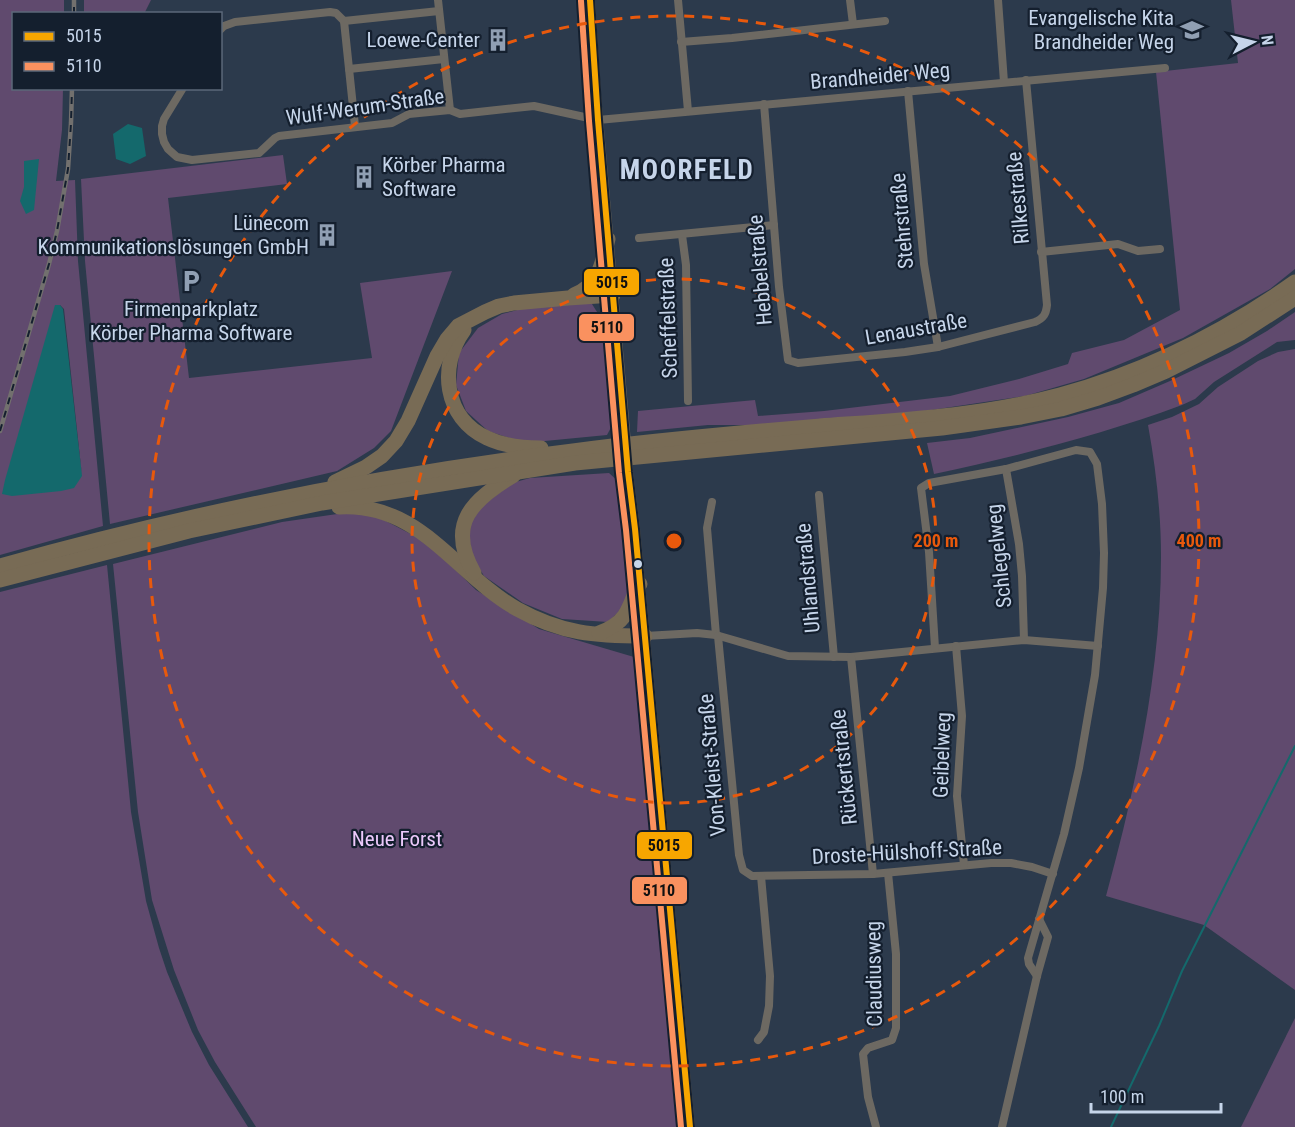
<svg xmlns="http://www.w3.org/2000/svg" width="1295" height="1127" font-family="'Roboto Condensed',sans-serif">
	<rect width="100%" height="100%" fill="#2c3a4c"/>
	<!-- green -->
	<g fill="#604a6e" fill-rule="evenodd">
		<path d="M0 0H64V13L14 14V88L63 89 62 130 56 181 75 180 78 261 103 526 0 555ZM60 305 64 309 82 476Z"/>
		<path d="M84 0H151L144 14 84 13Z"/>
		<path d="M1231 0H1295V269L1270 289 1183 338 1084 379 1025 396 898 415 762 425H708L637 432 638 411 755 400 758 416 824 411 950 396 1019 379 1068 364 1072 353 1124 340 1180 310 1156 72 1238 63Z"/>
		<path d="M283 155 287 184 168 198 189 378 372 358 360 283 452 271 391 431 374 448 337 471 110 524 85 261 81 179Z"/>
		<path d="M540 304H592L609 331 616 418 607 435 524 443 488 431 466 411 456 385 459 353 478 328 502 314Z"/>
		<path d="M1295 312V340L1277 342 1214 382 1195 399 1182 405C1101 435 1018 456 934 474L927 443 970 438 1068 417 1119 403 1170 381 1229 353 1267 331Z"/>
		<path d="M1295 349V990L1204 925 1106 896C1136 786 1161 671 1161 557 1161 513 1156 469 1148 425L1172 417 1199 404 1218 387 1258 361 1278 352Z"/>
		<path d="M609 473 620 483 629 602 608 622 562 619 523 603 484 576 473 558 469 539 471 522 481 507 512 483 530 478Z"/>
		<path d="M344 513 361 514 380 518 428 543 476 590 539 629 634 657 678 1127H256L215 1062 198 1030 174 970 152 900 138 812 113 564 282 522Z"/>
		<path d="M107 565 131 812 146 901 159 948 167 972 192 1032 209 1065 248 1127H0V592Z"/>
		<path d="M1295 1018V1127H1241Z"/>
	</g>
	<!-- water -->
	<g fill="#14696c">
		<path d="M128 124 142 128 146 156 130 164 116 159 113 134Z"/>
		<path d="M39 159 34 210 26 214 20 201 24 187V161Z"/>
		<path d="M55 305H60L63 309 82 476 74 488 61 491 12 496 2 494 5 480Z"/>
	</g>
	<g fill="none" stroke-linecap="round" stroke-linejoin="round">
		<!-- stream -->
		<path stroke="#14696c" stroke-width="2" d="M1111 1127 1159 1026 1182 971 1295 746"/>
		<!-- street -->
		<g stroke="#6d6962" stroke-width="8">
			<path d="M438 0 450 110"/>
			<path d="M678 0 688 111"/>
			<path d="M850 0 853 24"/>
			<path d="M998 0 1004 82"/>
			<path d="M344 21 439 11"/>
			<path d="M220 30 224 26 235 22 330 12 336 13 344 21 355 126"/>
			<path d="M681 42 732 38 885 21"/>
			<path d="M349 69 444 59"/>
			<path d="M183 88 164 119 162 126V134L164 142 168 149 177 157 192 160 259 153 275 138 279 136 392 123 409 114 450 110 460 114 534 106 598 120 1165 68"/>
			<path d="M908 91 924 264 938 347"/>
			<path d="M764 104 779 287 788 360 798 363 905 352 938 347 1035 322C1044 318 1046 314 1047 305L1026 80"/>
			<path d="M682 235 686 265 688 401"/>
			<path d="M639 238 774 225"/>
			<path d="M1041 252 1118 244 1138 251 1160 249"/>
			<path d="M1006 469 1019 544 1022 576 1024 640"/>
			<path d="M819 495 834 657"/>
			<path d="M712 502 707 528 716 635"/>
			<path d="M645 636 697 633 716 635 788 656 851 657 1024 640 1098 646"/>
			<path d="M718 636 739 855 743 870 752 876 873 874 991 863H1011L1032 867 1053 874"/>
			<path d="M956 646 962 716 957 796 964 865"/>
			<path d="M935 648 929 552 921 488 929 483 1006 469 1076 450 1090 452 1097 464 1102 504 1104 553 1103 588 1095 675 1079 768 1064 834 1028 958 1029 964 1037 976"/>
			<path d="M851 657 873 874"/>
			<path d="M758 1040 764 1032 769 1006 770 976 761 876"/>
			<path d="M876 1127 868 1097 863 1054 868 1048 892 1040 896 1028V954L888 873"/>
			<path d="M1002 1127 1037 976 1048 937 1039 919"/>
		</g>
		<!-- secondary -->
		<g stroke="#716a5d" stroke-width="10">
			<path d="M590 0 596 95 625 431"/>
			<path d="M628 472 635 529 690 1127"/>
		</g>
		<!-- highway -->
		<g stroke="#786b55" stroke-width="15">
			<path d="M574 295C600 284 602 264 608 239"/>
			<path d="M464 330C438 366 444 418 487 438 504 446 522 448 541 448"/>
			<path d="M335 482 366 467 382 456 396 441 408 421 437 356 447 339 458 326 485 312 499 306 514 303 568 298 613 295"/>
			<path d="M339 507C420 502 455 574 517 609 562 634 595 636 645 636"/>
			<path d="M0 566C188 513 379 475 573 451 655 440 738 433 820 426 900 420 982 416 1060 395 1144 372 1224 332 1295 282"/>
			<path d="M474 573C446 524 472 500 514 475"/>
			<path d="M0 580 189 531 322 503 575 463 942 428 1021 417 1061 409 1098 398 1133 385 1166 371 1241 333 1295 298"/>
			<path d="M599 633C626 623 629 610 638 584H640"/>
		</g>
		<!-- rail casing -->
		<g stroke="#72706e" stroke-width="4.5">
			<g id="rail">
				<path d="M74 14V0"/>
				<path d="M0 431 49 264 57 231 68 169 71 123 72 88"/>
			</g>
		</g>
		<!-- rail -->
		<use href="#rail" stroke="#141f2e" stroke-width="2" stroke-dasharray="7" stroke-linecap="butt"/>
		<!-- secondary-bridge -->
		<path stroke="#716a5d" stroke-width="10" d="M625 431 628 472"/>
		<!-- bus-1 casing -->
		<g stroke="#141f2e" stroke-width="10">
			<path id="bus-1" d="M590 0 598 120 628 472 635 529 690 1127"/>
		</g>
		<!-- bus-2 casing -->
		<g stroke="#141f2e" stroke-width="10">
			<path id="bus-2" d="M581 1 589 121 619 473 626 530 681 1127"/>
		</g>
		<!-- bus-1 -->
		<use href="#bus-1" stroke="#f7a600" stroke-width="6"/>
		<!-- bus-2 -->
		<use href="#bus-2" stroke="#fa915f" stroke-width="6"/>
	</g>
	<!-- distance rings -->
	<g fill="none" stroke="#e8590c" stroke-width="3" stroke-dasharray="10 8">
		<circle cx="674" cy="541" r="262"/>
		<circle cx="674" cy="541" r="525"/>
	</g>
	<!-- icons -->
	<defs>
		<g id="school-bare" transform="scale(1.8)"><path d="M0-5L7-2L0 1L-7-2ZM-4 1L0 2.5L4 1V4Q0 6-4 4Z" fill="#909fb3" stroke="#141f2e" stroke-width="2.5" paint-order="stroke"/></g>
		<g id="building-bare" transform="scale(1.8)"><path d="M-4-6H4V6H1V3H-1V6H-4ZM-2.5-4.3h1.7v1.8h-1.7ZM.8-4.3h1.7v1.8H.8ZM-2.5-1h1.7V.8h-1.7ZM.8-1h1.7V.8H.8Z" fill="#909fb3" stroke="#141f2e" stroke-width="2.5" paint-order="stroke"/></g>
		<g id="parking-bare" transform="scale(1.8)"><path d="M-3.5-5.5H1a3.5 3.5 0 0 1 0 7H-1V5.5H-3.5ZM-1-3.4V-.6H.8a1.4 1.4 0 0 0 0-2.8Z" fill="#909fb3" stroke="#141f2e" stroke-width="2.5" paint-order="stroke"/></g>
	</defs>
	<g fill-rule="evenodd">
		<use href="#school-bare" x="1192" y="30"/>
		<use href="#building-bare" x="498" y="40"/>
		<use href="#building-bare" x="364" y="177"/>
		<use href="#building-bare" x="327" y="235"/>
		<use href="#parking-bare" x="191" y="281"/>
	</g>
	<!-- markers -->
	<circle fill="#c6d5ea" stroke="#141f2e" stroke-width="2" cx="638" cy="564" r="5"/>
	<g text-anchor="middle" stroke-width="4.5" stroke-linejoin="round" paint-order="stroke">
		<!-- poi labels -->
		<g font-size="21" fill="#c6d5ea" stroke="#141f2e" text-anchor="end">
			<text x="1174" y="25">Evangelische Kita<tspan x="1174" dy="24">Brandheider Weg</tspan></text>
			<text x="480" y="47">Loewe-Center</text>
			<text x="382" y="172" text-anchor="start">Körber Pharma<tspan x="382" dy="24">Software</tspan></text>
			<text x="309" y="230">Lünecom<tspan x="309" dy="24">Kommunikationslösungen GmbH</tspan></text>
			<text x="191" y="316" text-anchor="middle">Firmenparkplatz<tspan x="191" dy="24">Körber Pharma Software</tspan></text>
		</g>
		<!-- street labels -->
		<g font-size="21" fill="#c6d5ea" stroke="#141f2e">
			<text transform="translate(880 76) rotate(-5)" y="7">Brandheider Weg</text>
			<text transform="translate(365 107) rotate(-8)" y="7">Wulf-Werum-Straße</text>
			<text transform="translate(1018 198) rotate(-95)" y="7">Rilkestraße</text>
			<text transform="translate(902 221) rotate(-95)" y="7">Stehrstraße</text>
			<text transform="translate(760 270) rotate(-95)" y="7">Hebbelstraße</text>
			<text transform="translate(668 318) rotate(-92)" y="7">Scheffelstraße</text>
			<text transform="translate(916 329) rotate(-10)" y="7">Lenaustraße</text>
			<text transform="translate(999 556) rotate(-96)" y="7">Schlegelweg</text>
			<text transform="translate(808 578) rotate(-95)" y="7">Uhlandstraße</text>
			<text transform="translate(942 755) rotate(-88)" y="7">Geibelweg</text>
			<text transform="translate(712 765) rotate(-95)" y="7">Von-Kleist-Straße</text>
			<text transform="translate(844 767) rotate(-96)" y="7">Rückertstraße</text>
			<text transform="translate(907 852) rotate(-3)" y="7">Droste-Hülshoff-Straße</text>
			<text transform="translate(874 974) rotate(-91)" y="7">Claudiusweg</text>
		</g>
		<!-- park labels -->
		<g font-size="21" fill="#ecc9fb" stroke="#141f2e">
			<text x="397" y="846">Neue Forst</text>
		</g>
		<!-- district labels -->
		<g font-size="27" font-weight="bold" letter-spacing="1.5" fill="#c6d5ea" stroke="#141f2e">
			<text x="687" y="179">MOORFELD</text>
		</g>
	</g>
	<circle cx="674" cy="541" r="9" fill="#e8590c" stroke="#141f2e" stroke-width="3"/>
	<g font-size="18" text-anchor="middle" font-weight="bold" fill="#e8590c" stroke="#141f2e" stroke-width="4.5" stroke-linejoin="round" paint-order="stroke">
		<text x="936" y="547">200 m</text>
		<text x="1199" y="547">400 m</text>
	</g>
	<g stroke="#141f2e" stroke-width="2">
		<rect x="583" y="268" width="57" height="28" rx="6" fill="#f7a600"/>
		<rect x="578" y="313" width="57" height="29" rx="6" fill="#fa915f"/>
		<rect x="636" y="831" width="57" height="29" rx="6" fill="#f7a600"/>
		<rect x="631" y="876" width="57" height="29" rx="6" fill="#fa915f"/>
	</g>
	<g font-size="16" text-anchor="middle" font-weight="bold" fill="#111">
		<text x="612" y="288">5015</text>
		<text x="607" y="333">5110</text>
		<text x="664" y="851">5015</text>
		<text x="659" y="896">5110</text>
	</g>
	<!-- legend -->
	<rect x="12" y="12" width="210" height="78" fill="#141f2e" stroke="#5b6879" stroke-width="1.5"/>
	<rect x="24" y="32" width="30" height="9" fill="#f7a600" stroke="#5b6879" stroke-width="1.5"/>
	<text x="66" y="42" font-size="18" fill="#c6d5ea">5015</text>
	<rect x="24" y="62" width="30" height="9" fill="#fa915f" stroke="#5b6879" stroke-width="1.5"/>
	<text x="66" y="72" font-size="18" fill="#c6d5ea">5110</text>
	<!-- north arrow -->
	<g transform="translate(1253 42) rotate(83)" stroke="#141f2e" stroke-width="4.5" paint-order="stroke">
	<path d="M0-4.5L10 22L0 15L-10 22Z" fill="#c6d5ea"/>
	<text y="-9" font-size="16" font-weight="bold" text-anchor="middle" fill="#c6d5ea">N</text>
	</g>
	<!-- scale -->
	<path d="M1091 1103v9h130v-9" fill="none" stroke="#c6d5ea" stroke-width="3"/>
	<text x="1100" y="1103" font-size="18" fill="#c6d5ea" stroke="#141f2e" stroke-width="4.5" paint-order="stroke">100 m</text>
</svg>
